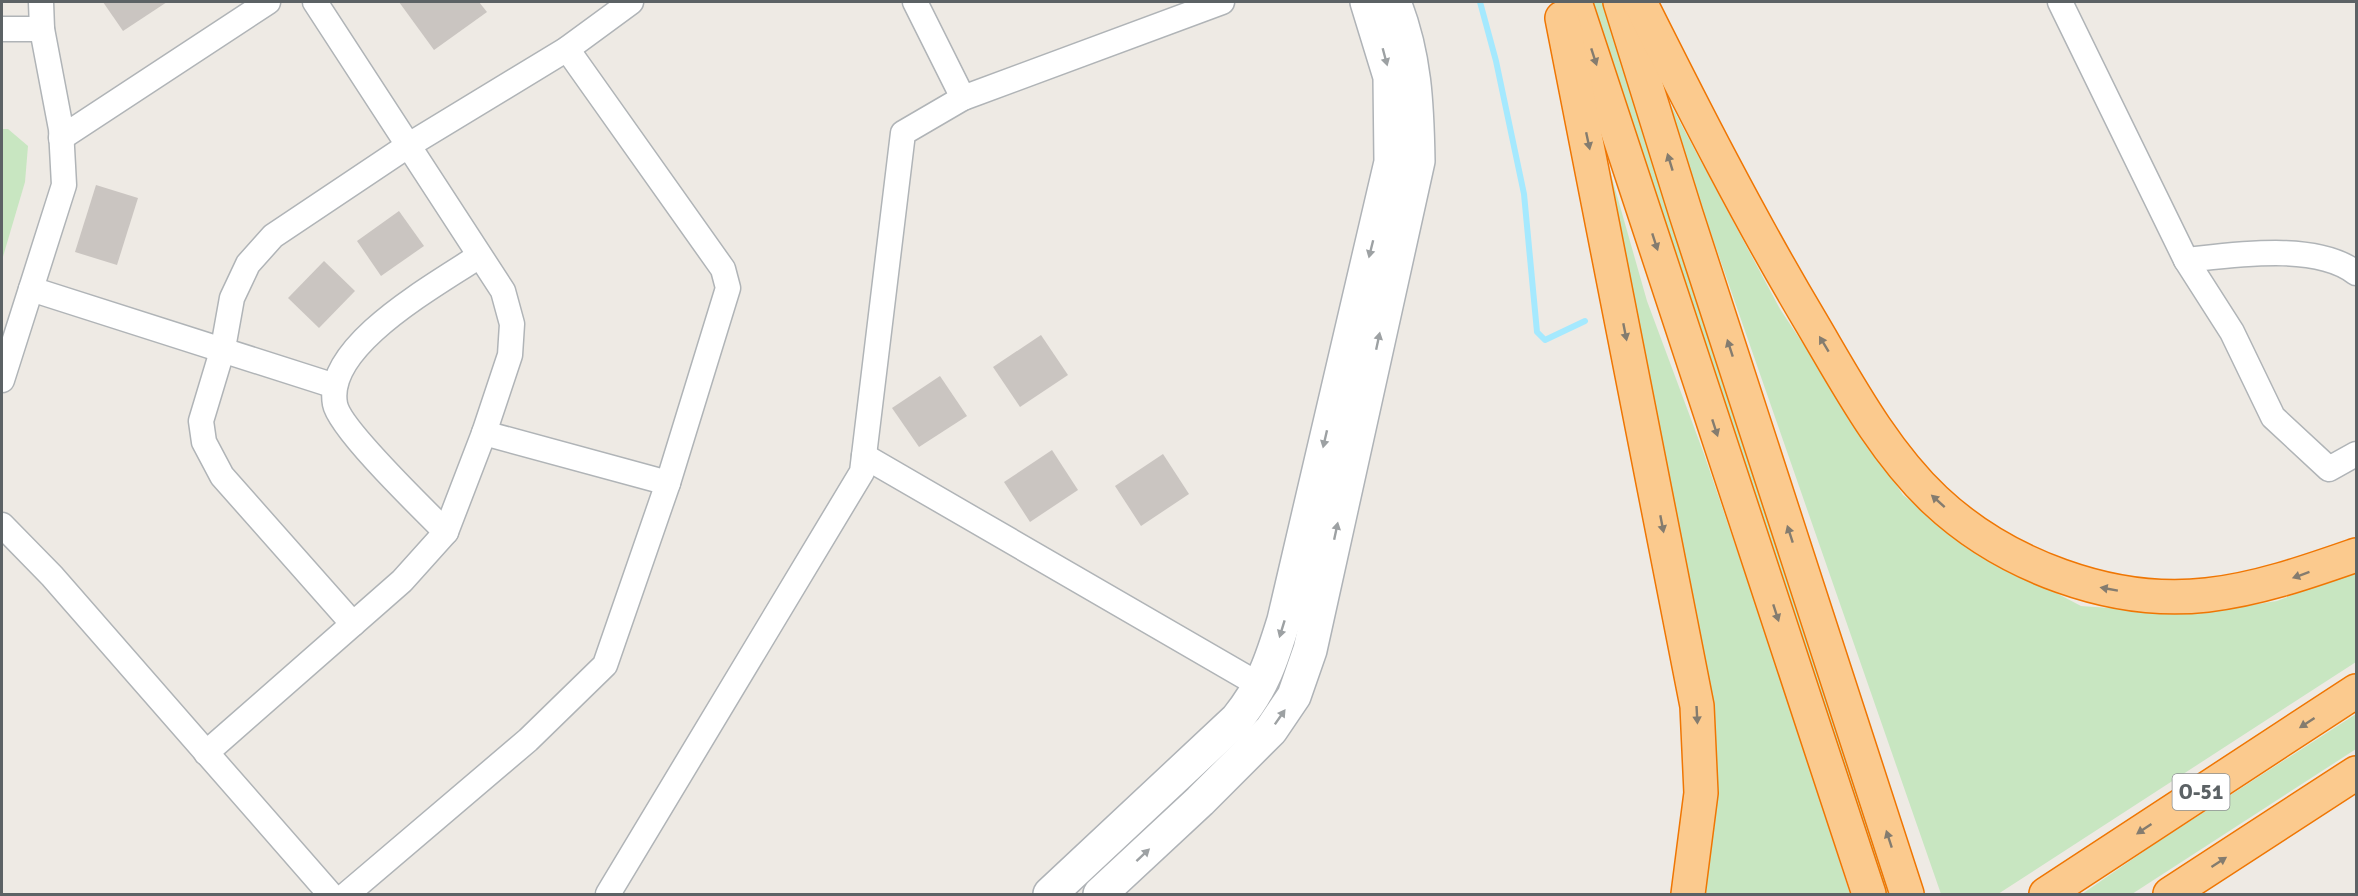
<svg xmlns="http://www.w3.org/2000/svg" width="2358" height="896" font-family="Signika,sans-serif">
	<rect width="100%" height="100%" fill="#eeeae4"/>
	<!-- green -->
	<g fill="#c8e6c1">
		<path d="M1592 2H1604L1893 894H1881Z"/>
		<path d="M1658 81 1780 309 1903 495 1976 551 2081 606 2195 614 2277 601 2356 571V662L1998 894H1941Z"/>
		<path d="M2 129H8L28 146 25 182 2 260Z"/>
		<path d="M1606 157 1647 301 1704 454 1782 682 1850 894H1701L1715 798Z"/>
		<path d="M2356 714V749L2132 894H2082L2156 843Z"/>
	</g>
	<g fill="none" stroke-linecap="round" stroke-linejoin="round">
		<!-- stream -->
		<path stroke="#a5e9fe" stroke-width="6" d="M1480 2 1496 61 1524 194 1537 332 1545 340 1585 321"/>
	</g>
	<!-- building -->
	<g fill="#cac5c1">
		<path d="M103 2H167L123 31Z"/>
		<path d="M399 2H479L487 12 434 50Z"/>
		<path d="M96 185 138 198 117 265 75 252Z"/>
		<path d="M399 211 424 246 381 276 357 241Z"/>
		<path d="M324 261 355 291 319 328 288 298Z"/>
		<path d="M1041 335 1068 375 1020 407 993 367Z"/>
		<path d="M940 376 967 416 919 447 892 408Z"/>
		<path d="M1052 450 1078 490 1030 522 1004 482Z"/>
		<path d="M1163 454 1189 494 1141 526 1115 486Z"/>
	</g>
	<g fill="none" stroke-linecap="round" stroke-linejoin="round">
		<!-- street casing -->
		<g stroke="#b0b4b7" stroke-width="27">
			<g id="street">
				<path d="M915 2 963 98"/>
				<path d="M2060 2 2186 260C2234 255 2316 242 2356 273"/>
				<path d="M2 29H42"/>
				<path d="M61 138 268 2"/>
				<path d="M2186 260 2232 332 2273 417 2329 469 2356 454"/>
				<path d="M31 289 335 386"/>
				<path d="M2 380 64 185 61 129 42 29 41 2"/>
				<path d="M484 433 668 483"/>
				<path d="M864 456 1261 686"/>
				<path d="M2 525 52 576 330 894"/>
				<path d="M446 532C424 510 339 428 335 404 324 345 438 284 479 256"/>
				<path d="M353 624 222 476 204 442 201 421 223 348 232 298 248 264 273 236 409 145 567 49 631 2"/>
				<path d="M206 753 402 581 446 532 484 433 510 355 512 324 503 291 315 2"/>
				<path d="M347 894 528 740 605 665 668 483 728 288 723 269 567 49"/>
				<path d="M608 894 862 472 903 133 963 98 1222 2"/>
			</g>
		</g>
		<!-- secondary casing -->
		<g stroke="#afb3b7" stroke-width="36">
			<g id="secondary">
				<path d="M1050 894 1237 719C1263 687 1272 659 1284 620L1391 162 1390 77 1367 2"/>
				<path d="M1100 894 1200 801 1271 730 1294 696 1310 650 1418 161C1417 104 1415 55 1394 2"/>
			</g>
		</g>
		<!-- highway casing -->
		<g stroke="#ef7603" stroke-width="36">
			<g id="highway">
				<path d="M1575 2 1869 894"/>
				<path d="M1620 2 1686 214 1907 894"/>
				<path d="M1640 2C1694 110 1749 218 1811 322 1847 383 1883 451 1935 500 2004 565 2112 606 2207 595 2259 589 2307 572 2356 555"/>
				<path d="M1562 18 1697 706 1701 793 1688 894"/>
				<path d="M2046 894 2356 691"/>
				<path d="M2170 894 2356 773"/>
			</g>
		</g>
		<!-- street -->
		<use href="#street" stroke="#fff" stroke-width="24"/>
		<!-- secondary -->
		<use href="#secondary" stroke="#fff" stroke-width="33"/>
		<!-- highway -->
		<use href="#highway" stroke="#fbca8e" stroke-width="33"/>
	</g>
	<!-- one-way arrows -->
	<defs><path id="oneway-solid" d="M-6-.8H1V-3.2L6.5 0L1 3.2V.8H-6Z" transform="scale(1.5)"/></defs>
	<g fill="#9da1a3">
		<use href="#oneway-solid" transform="translate(1385 57) rotate(75)"/>
		<use href="#oneway-solid" transform="translate(1371 249) rotate(104)"/>
		<use href="#oneway-solid" transform="translate(1378 341) rotate(-78)"/>
		<use href="#oneway-solid" transform="translate(1325 439) rotate(103)"/>
		<use href="#oneway-solid" transform="translate(1336 531) rotate(-78)"/>
		<use href="#oneway-solid" transform="translate(1282 629) rotate(107)"/>
		<use href="#oneway-solid" transform="translate(1280 717) rotate(-55)"/>
		<use href="#oneway-solid" transform="translate(1143 855) rotate(-43)"/>
	</g>
	<g fill="#847c6f">
		<use href="#oneway-solid" transform="translate(1594 57) rotate(72)"/>
		<use href="#oneway-solid" transform="translate(1588 141) rotate(78)"/>
		<use href="#oneway-solid" transform="translate(1670 162) rotate(-107)"/>
		<use href="#oneway-solid" transform="translate(1655 242) rotate(72)"/>
		<use href="#oneway-solid" transform="translate(1625 332) rotate(79)"/>
		<use href="#oneway-solid" transform="translate(1824 344) rotate(-121)"/>
		<use href="#oneway-solid" transform="translate(1730 348) rotate(-108)"/>
		<use href="#oneway-solid" transform="translate(1715 428) rotate(72)"/>
		<use href="#oneway-solid" transform="translate(1938 501) rotate(-138)"/>
		<use href="#oneway-solid" transform="translate(1662 524) rotate(79)"/>
		<use href="#oneway-solid" transform="translate(1790 534) rotate(-108)"/>
		<use href="#oneway-solid" transform="translate(2301 575) rotate(160)"/>
		<use href="#oneway-solid" transform="translate(2109 589) rotate(-170)"/>
		<use href="#oneway-solid" transform="translate(1776 613) rotate(72)"/>
		<use href="#oneway-solid" transform="translate(1697 715) rotate(87)"/>
		<use href="#oneway-solid" transform="translate(2307 723) rotate(147)"/>
		<use href="#oneway-solid" transform="translate(2144 829) rotate(146)"/>
		<use href="#oneway-solid" transform="translate(1889 839) rotate(-108)"/>
		<use href="#oneway-solid" transform="translate(2219 862) rotate(-33)"/>
	</g>
	<g text-anchor="middle" stroke-width="4.5" stroke-linejoin="round" paint-order="stroke">
		<!-- shield labels -->
		<rect fill="#fff" stroke="#8d9193" stroke-width="1.5" x="2172.5" y="774" width="57" height="36" rx="4.5"/>
		<g font-size="21" font-weight="bold" fill="#5c6265">
			<text x="2201" y="799">O-51</text>
		</g>
	</g>
	<!-- border -->
	<rect width="2358" height="896" fill="none" stroke="#5c6265" stroke-width="6"/>
</svg>
